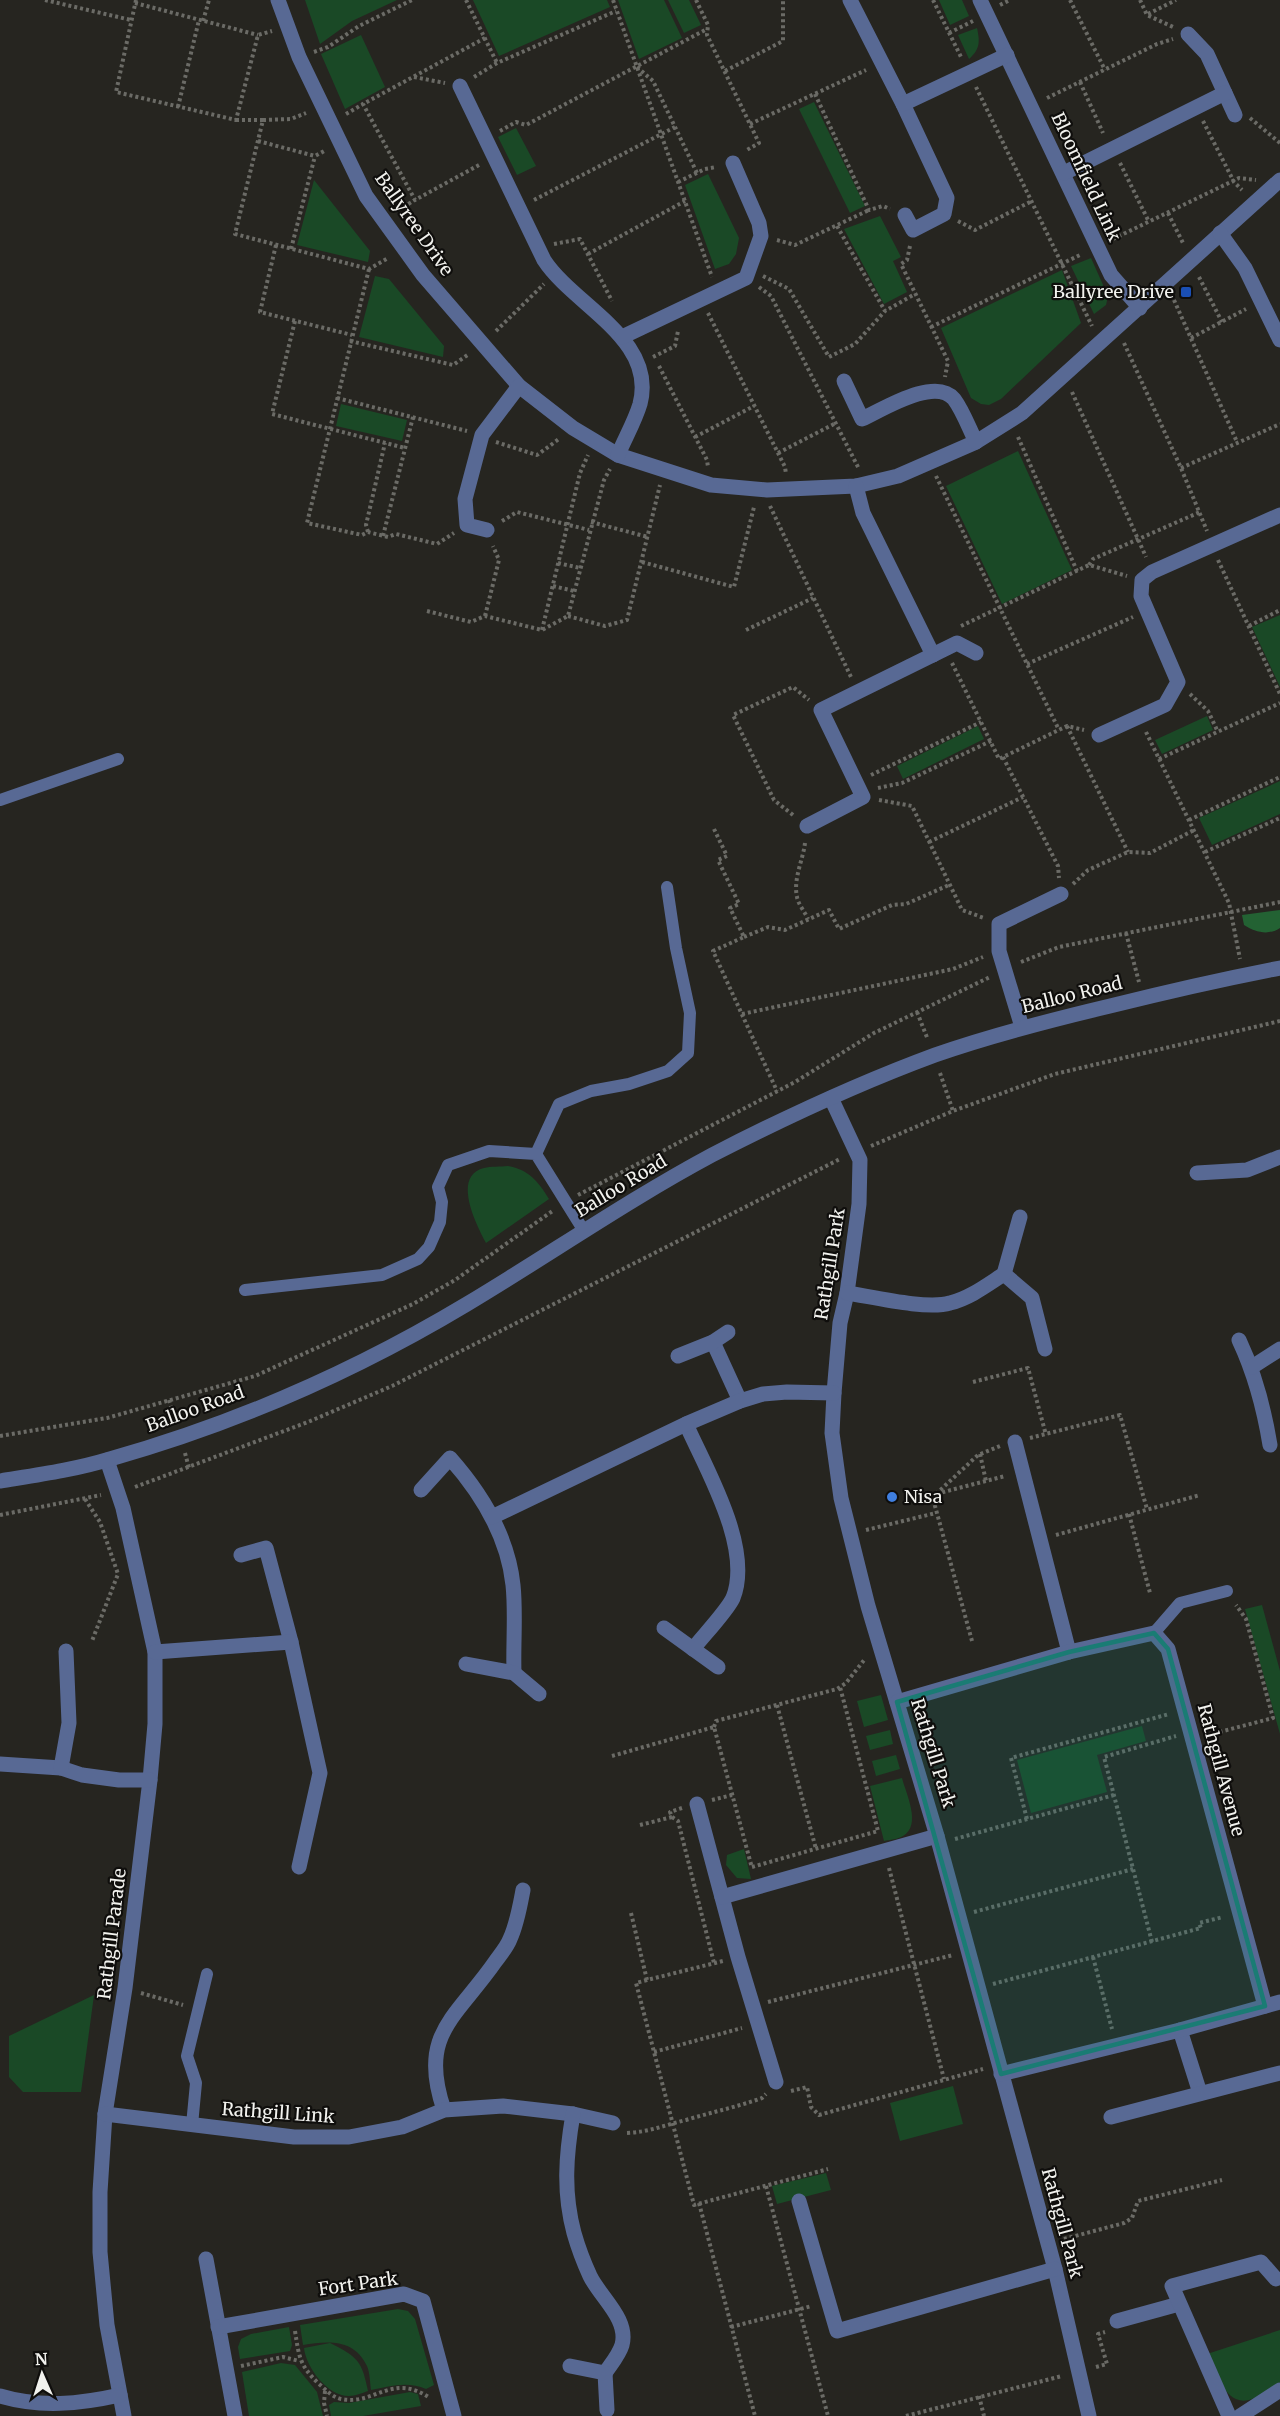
<svg xmlns="http://www.w3.org/2000/svg" width="1280" height="2416" font-family="Merriweather,serif">
	<rect width="100%" height="100%" fill="#262520"/>
	<!-- green -->
	<g fill="#1a4926">
		<path d="M305 0H397L352 21 320 44Z"/>
		<path d="M473 0H607L610 7 499 56Z"/>
		<path d="M618 0H664L682 38 639 59Z"/>
		<path d="M668 0H689L701 25 684 33Z"/>
		<path d="M939 0H962L969 16 950 25Z"/>
		<path d="M977 28C980 42 980 49 969 59L958 35Z"/>
		<path d="M361 35 385 87 345 109 321 54Z"/>
		<path d="M814 102 865 206 850 213 799 109Z"/>
		<path d="M516 128 536 166 517 175 498 137Z"/>
		<path d="M708 174 739 238 736 254 729 264 715 269 685 185Z"/>
		<path d="M314 180 370 251 368 262 297 245Z"/>
		<path d="M880 216 901 257 893 261 907 292 884 304 844 229Z"/>
		<path d="M1091 258 1108 296 1106 305 1094 314 1071 266Z"/>
		<path d="M1062 270 1081 323 1001 399 989 405 981 404 971 398 941 328Z"/>
		<path d="M375 276 389 279 444 346 443 357 359 337Z"/>
		<path d="M341 404 407 420 402 441 336 426Z"/>
		<path d="M1018 451 1072 570 1002 604 946 486Z"/>
		<path d="M1280 615V687L1252 627Z"/>
		<path d="M1207 716 1213 730 1162 754 1155 740Z"/>
		<path d="M978 726 984 739 903 779 897 766Z"/>
		<path d="M1280 781V814L1212 845 1199 818Z"/>
		<path d="M508 1166C529 1170 538 1181 549 1199L486 1243C477 1226 451 1176 484 1168 491 1166 500 1167 508 1166Z"/>
		<path d="M1262 1605 1280 1671V1734L1245 1609Z"/>
		<path d="M881 1695 888 1720 864 1727 857 1701Z"/>
		<path d="M1142 1726 1146 1741 1097 1755 1107 1792 1031 1813 1017 1760Z"/>
		<path d="M890 1730 893 1744 870 1750 866 1736Z"/>
		<path d="M896 1755 900 1769 876 1776 872 1761Z"/>
		<path d="M902 1778C906 1794 922 1825 903 1836 898 1839 890 1840 884 1841L870 1786Z"/>
		<path d="M744 1849 751 1879 737 1878 726 1865 727 1855Z"/>
		<path d="M94 1995 81 2092H23L9 2077V2036Z"/>
		<path d="M953 2086 963 2124 900 2141 890 2103Z"/>
		<path d="M826 2173 831 2190 777 2204 772 2186Z"/>
		<path d="M398 2309 408 2311 415 2319 434 2385 426 2389C408 2381 390 2386 371 2390 370 2383 370 2373 367 2366 354 2338 327 2341 303 2345L300 2325Z"/>
		<path d="M289 2327 292 2345 290 2351 240 2359 238 2347 241 2339 251 2334Z"/>
		<path d="M1280 2330V2382C1271 2388 1261 2396 1252 2399 1226 2409 1215 2371 1207 2354Z"/>
		<path d="M330 2343C358 2357 362 2361 368 2391 362 2393 355 2396 349 2396 327 2396 306 2367 304 2348Z"/>
		<path d="M281 2363 295 2365 317 2392 323 2416H249L242 2372Z"/>
		<path d="M410 2392 418 2394 421 2406 363 2416H331L329 2405 334 2402 349 2403Z"/>
	</g>
	<!-- forest -->
	<path fill="#236233" d="M1280 910V928C1268 936 1255 932 1244 925L1242 915Z"/>
	<g fill="none" stroke-linecap="round" stroke-linejoin="round">
		<!-- path -->
		<g stroke="#6b6b66" stroke-width="4" stroke-dasharray="3 3" stroke-linecap="butt">
			<path d="M45 0 131 20"/>
			<path d="M136 0 116 92 236 120 258 35 272 31"/>
			<path d="M466 0 497 63"/>
			<path d="M613 0 712 277"/>
			<path d="M696 0 708 25 707 35 759 143 745 151"/>
			<path d="M933 0 962 59"/>
			<path d="M1070 0 1105 70"/>
			<path d="M1140 0 1147 15 1173 27"/>
			<path d="M135 3 258 35"/>
			<path d="M1000 5 1010 0"/>
			<path d="M1148 14 1176 0"/>
			<path d="M203 21 209 0"/>
			<path d="M949 33 973 21"/>
			<path d="M314 52 328 47 359 26 412 0"/>
			<path d="M637 67 653 81 697 173"/>
			<path d="M725 71 783 41V0"/>
			<path d="M414 77 445 83"/>
			<path d="M474 77 497 63 616 11"/>
			<path d="M1080 82 1103 133"/>
			<path d="M976 87 1092 326"/>
			<path d="M815 94 869 210 883 206 890 209"/>
			<path d="M1047 98 1157 44 1173 39"/>
			<path d="M178 107 199 20"/>
			<path d="M346 114 363 104"/>
			<path d="M1250 118 1280 143"/>
			<path d="M236 120H263L235 234 369 269 388 258"/>
			<path d="M263 120 291 119 306 113"/>
			<path d="M1203 121 1234 182 1242 190"/>
			<path d="M750 124 866 70"/>
			<path d="M500 131 516 122 526 125 707 29"/>
			<path d="M258 141 315 156 326 150"/>
			<path d="M1120 163 1149 222"/>
			<path d="M479 165 415 200 363 104 485 38"/>
			<path d="M678 182 705 169 716 167"/>
			<path d="M534 200 675 127"/>
			<path d="M398 210 415 200"/>
			<path d="M1168 213 1184 245"/>
			<path d="M958 221 975 230 1032 201"/>
			<path d="M837 226 885 311"/>
			<path d="M1113 239 1239 178 1256 180"/>
			<path d="M777 240 795 245 869 210"/>
			<path d="M554 244 580 239 612 301"/>
			<path d="M276 245 260 312 352 335"/>
			<path d="M910 246 907 260 901 264 948 361 945 377"/>
			<path d="M291 249 315 156"/>
			<path d="M588 254 685 201"/>
			<path d="M369 269 307 523 362 535 368 532 388 537 396 534 437 544 454 533"/>
			<path d="M763 276 789 289 829 357 855 344 885 311 915 294"/>
			<path d="M1199 277 1222 322"/>
			<path d="M759 287 771 296 859 469"/>
			<path d="M1174 300 1237 442"/>
			<path d="M708 313 785 467 786 474"/>
			<path d="M295 321 272 414 405 448"/>
			<path d="M931 327 1082 254"/>
			<path d="M496 331 544 284"/>
			<path d="M1191 338 1246 309"/>
			<path d="M350 341 453 365 469 354"/>
			<path d="M1124 343 1181 468 1207 531"/>
			<path d="M653 357 675 346 678 331"/>
			<path d="M659 366 707 460 708 467"/>
			<path d="M1072 392 1146 557"/>
			<path d="M337 398 467 431"/>
			<path d="M695 437 754 406"/>
			<path d="M1018 437 1077 571"/>
			<path d="M496 442 537 455 559 439"/>
			<path d="M778 453 836 423"/>
			<path d="M1181 468 1280 424"/>
			<path d="M936 476 1059 730"/>
			<path d="M770 506 851 677"/>
			<path d="M502 521 517 512 589 530"/>
			<path d="M591 522 648 537"/>
			<path d="M368 532 366 525 385 443"/>
			<path d="M383 536 413 417"/>
			<path d="M1218 560 1280 694"/>
			<path d="M642 562 734 587 754 507"/>
			<path d="M558 563 580 568"/>
			<path d="M1089 565 1093 559 1200 512"/>
			<path d="M553 586 574 591"/>
			<path d="M427 611 471 622 485 616 542 630 568 616 604 480 610 469"/>
			<path d="M485 616 499 560 493 546"/>
			<path d="M568 616 605 626 627 620 660 485"/>
			<path d="M961 626 1089 565 1127 576"/>
			<path d="M1249 626 1280 610"/>
			<path d="M542 630 580 473 588 455"/>
			<path d="M746 630 813 598"/>
			<path d="M952 663 999 759 1067 726 1084 730"/>
			<path d="M1027 664 1133 617"/>
			<path d="M1190 694 1208 711 1218 732"/>
			<path d="M1067 726 1128 852"/>
			<path d="M1146 732 1229 903 1240 959"/>
			<path d="M1003 757 1058 866 1059 878"/>
			<path d="M1159 759 1280 703"/>
			<path d="M871 775 981 722"/>
			<path d="M878 788 902 783 991 741"/>
			<path d="M879 800 912 806 962 910 984 918"/>
			<path d="M793 815 774 800 733 715 793 687 809 700"/>
			<path d="M1189 820 1280 777"/>
			<path d="M714 829 727 856 718 860 739 904 730 908 744 937 713 951 777 1091"/>
			<path d="M929 842 1023 797"/>
			<path d="M805 843C803 860 793 879 797 897 798 904 805 912 808 919"/>
			<path d="M1205 852 1280 818"/>
			<path d="M1073 884 1088 870 1128 852 1150 853 1194 830"/>
			<path d="M1126 933 1139 982"/>
			<path d="M744 937 768 927 785 930 829 910 839 929 892 905 906 904 949 885"/>
			<path d="M1021 962 1059 947 1280 902"/>
			<path d="M917 1012 928 1040"/>
			<path d="M742 1014 953 969 983 957"/>
			<path d="M940 1073 953 1111"/>
			<path d="M871 1146 953 1111 1055 1074 1280 1021"/>
			<path d="M578 1195 795 1082 874 1033 990 977"/>
			<path d="M973 1382 1028 1368 1046 1435"/>
			<path d="M169 1400 175 1420"/>
			<path d="M0 1436 107 1418 255 1376 413 1304 455 1280 554 1210"/>
			<path d="M1030 1438 1120 1415 1147 1509"/>
			<path d="M185 1453 189 1468"/>
			<path d="M980 1454 986 1481"/>
			<path d="M135 1487 308 1422 392 1386 840 1159"/>
			<path d="M936 1494 978 1455 1000 1446"/>
			<path d="M85 1499 100 1522 118 1574 92 1641"/>
			<path d="M1129 1514 1150 1593"/>
			<path d="M0 1515 101 1495"/>
			<path d="M866 1530 936 1513"/>
			<path d="M1056 1535 1200 1495"/>
			<path d="M972 1641 932 1495 1005 1476"/>
			<path d="M777 1705 816 1849"/>
			<path d="M714 1727 716 1721 837 1689 846 1683 865 1659"/>
			<path d="M1208 1735 1273 1718 1246 1619 1236 1605"/>
			<path d="M612 1756 714 1727 752 1868"/>
			<path d="M712 1800 732 1795"/>
			<path d="M672 1817 678 1821 714 1963"/>
			<path d="M1027 1819 1011 1758 1169 1714"/>
			<path d="M640 1825 672 1817 670 1812 682 1808"/>
			<path d="M955 1839 1114 1795"/>
			<path d="M752 1867 878 1831 840 1687"/>
			<path d="M889 1868 944 2079"/>
			<path d="M974 1912 1133 1869"/>
			<path d="M631 1913 647 1980 723 1961"/>
			<path d="M1152 1942 1104 1757 1176 1736"/>
			<path d="M1093 1957 1112 2029"/>
			<path d="M647 1980 636 1983 694 2205 828 2169"/>
			<path d="M993 1984 1201 1928 1199 1923 1223 1917"/>
			<path d="M141 1993 183 2005"/>
			<path d="M768 2002 953 1955"/>
			<path d="M654 2052 742 2028"/>
			<path d="M791 2091 807 2087 811 2107 819 2115 983 2069"/>
			<path d="M627 2133C649 2132 665 2125 686 2120 712 2112 737 2107 762 2098L766 2094"/>
			<path d="M766 2186 828 2416"/>
			<path d="M699 2203 755 2416"/>
			<path d="M1064 2239 1124 2223 1132 2218 1138 2201 1222 2180"/>
			<path d="M731 2327 812 2306"/>
			<path d="M295 2331C299 2356 299 2365 319 2384 326 2390 332 2397 341 2399 374 2406 392 2372 430 2398"/>
			<path d="M241 2366 283 2357 299 2361"/>
			<path d="M1096 2367 1107 2364 1098 2334 1105 2332"/>
			<path d="M325 2391 324 2403 327 2416"/>
			<path d="M979 2396 984 2416"/>
			<path d="M906 2416 1062 2376"/>
		</g>
		<!-- service -->
		<g stroke="#586994" stroke-width="12">
			<path d="M0 800 118 759"/>
			<path d="M536 1154 559 1104 591 1091 629 1084 668 1071 688 1053 690 1013 676 948 667 887"/>
			<path d="M245 1290 382 1275 418 1259 429 1247 440 1222 442 1202 438 1187 448 1165 489 1151 536 1154 584 1231"/>
			<path d="M1154 1633 1180 1603 1227 1591"/>
			<path d="M192 2125 196 2083 187 2056 207 1974"/>
		</g>
		<!-- minor -->
		<g stroke="#586994" stroke-width="15">
			<path d="M278 0 299 57 366 196 423 275 519 386 573 428 618 455 711 485 767 490 856 486 898 476 976 442 1022 413 1280 180"/>
			<path d="M850 0 903 104 947 198 944 214 913 230 905 215"/>
			<path d="M980 0 1111 275 1140 308"/>
			<path d="M1188 34 1207 54 1235 115"/>
			<path d="M460 86 544 260C574 306 657 339 640 404 635 421 625 438 618 455"/>
			<path d="M903 104 1007 55"/>
			<path d="M1064 173 1225 93"/>
			<path d="M1220 233 1245 268 1280 340"/>
			<path d="M622 337 746 278 761 236 759 223 733 163"/>
			<path d="M844 381 862 419C882 410 935 376 954 399 963 411 969 428 976 442"/>
			<path d="M856 486 863 513 933 655"/>
			<path d="M487 530 467 525 465 499 482 435 519 386"/>
			<path d="M1099 735 1165 705 1178 682 1141 596 1142 580 1152 572 1280 515"/>
			<path d="M807 826 863 797 821 710 957 643 976 653"/>
			<path d="M1022 1027 999 951V924L1061 894"/>
			<path d="M831 1098 860 1160 859 1204 847 1293 840 1323 834 1393 832 1433 841 1498 868 1606 937 1836 1055 2269 1089 2416"/>
			<path d="M1197 1173 1247 1170 1280 1157"/>
			<path d="M1004 1274 1032 1298 1045 1349"/>
			<path d="M847 1293C873 1297 927 1310 950 1303 970 1298 987 1285 1004 1274L1020 1217"/>
			<path d="M1239 1340C1255 1374 1264 1408 1270 1445"/>
			<path d="M713 1342 740 1401"/>
			<path d="M678 1356 713 1342 728 1332"/>
			<path d="M1252 1367 1280 1349"/>
			<path d="M686 1424C706 1469 753 1548 733 1598 727 1611 703 1636 693 1649"/>
			<path d="M1015 1442 1069 1652"/>
			<path d="M107 1460 123 1508 155 1652V1724L150 1780 125 1988 105 2114 100 2192V2252L107 2325 124 2416"/>
			<path d="M421 1490 450 1458C481 1493 508 1537 513 1585 516 1613 513 1644 514 1673"/>
			<path d="M492 1517 686 1424 740 1401 763 1394 787 1392 834 1393"/>
			<path d="M241 1555 266 1548 291 1642 320 1773 299 1867"/>
			<path d="M664 1628 718 1667"/>
			<path d="M155 1652 291 1642"/>
			<path d="M466 1664 514 1673 539 1694"/>
			<path d="M897 1702 1069 1652 1154 1633 1168 1649 1265 2006"/>
			<path d="M0 1764 61 1768 82 1775 119 1780H150"/>
			<path d="M61 1768 69 1723 66 1651"/>
			<path d="M697 1804 738 1957 776 2082"/>
			<path d="M722 1897 937 1836"/>
			<path d="M1180 2030 1200 2093"/>
			<path d="M1001 2074 1180 2030 1280 2002"/>
			<path d="M444 2110C418 2034 456 2018 495 1962 500 1955 507 1947 510 1939 517 1924 520 1906 523 1890"/>
			<path d="M105 2114 294 2137H349L402 2127 444 2110 503 2106 573 2114 613 2123"/>
			<path d="M573 2114C566 2155 563 2192 574 2233 578 2247 584 2263 590 2276 600 2297 629 2319 622 2345 619 2355 611 2364 605 2373"/>
			<path d="M1111 2117 1280 2073"/>
			<path d="M799 2201 837 2331 1055 2269"/>
			<path d="M206 2259 235 2416"/>
			<path d="M1117 2321 1179 2304"/>
			<path d="M218 2327 404 2294 423 2301 454 2416"/>
			<path d="M570 2366 605 2373 607 2410"/>
			<path d="M0 2396C40 2408 80 2404 120 2395"/>
			<path d="M1229 2416 1172 2286 1261 2262 1276 2279"/>
			<path d="M1240 2416 1280 2390"/>
		</g>
		<!-- tertiary -->
		<path stroke="#586994" stroke-width="15" d="M0 1481C37 1475 74 1470 110 1459 234 1424 357 1370 467 1304 549 1255 628 1200 712 1155 784 1118 859 1083 935 1055 992 1035 1051 1020 1110 1006 1166 992 1223 979 1280 968"/>
	</g>
	<!-- marked area -->
	<path fill="#1a7c74" fill-opacity="0.2" stroke="#1a7c74" stroke-width="4.5" stroke-linejoin="round" d="M1154 1633 1168 1649 1265 2006 1001 2074 897 1702 1069 1652Z"/>
	<!-- markers -->
	<rect fill="#1a4fb4" stroke="#0f0e0c" stroke-width="2" x="1180" y="286" width="12" height="12" rx="3"/>
	<circle fill="#3f7fe0" stroke="#0f0e0c" stroke-width="2" cx="892" cy="1497" r="6"/>
	<g text-anchor="middle" stroke-width="4.5" stroke-linejoin="round" paint-order="stroke">
		<!-- street labels -->
		<g font-size="18" fill="#f2f2ee" stroke="#0f0e0c">
			<text transform="translate(1086 177) rotate(65)" y="6">Bloomfield Link</text>
			<text transform="translate(414 224) rotate(55)" y="6">Ballyree Drive</text>
			<text transform="translate(1072 995) rotate(-14)" y="6">Balloo Road</text>
			<text transform="translate(621 1186) rotate(-31)" y="6">Balloo Road</text>
			<text transform="translate(830 1264) rotate(-81)" y="6">Rathgill Park</text>
			<text transform="translate(195 1409) rotate(-20)" y="6">Balloo Road</text>
			<text transform="translate(933 1753) rotate(73)" y="6">Rathgill Park</text>
			<text transform="translate(1221 1770) rotate(75)" y="6">Rathgill Avenue</text>
			<text transform="translate(112 1934) rotate(-83)" y="6">Rathgill Parade</text>
			<text transform="translate(278 2113) rotate(4)" y="6">Rathgill Link</text>
			<text transform="translate(1062 2223) rotate(75)" y="6">Rathgill Park</text>
			<text transform="translate(358 2284) rotate(-8)" y="6">Fort Park</text>
		</g>
		<!-- poi labels -->
		<g font-size="18" fill="#f2f2ee" stroke="#0f0e0c" text-anchor="end">
			<text x="1174" y="298">Ballyree Drive</text>
			<text x="904" y="1503" text-anchor="start">Nisa</text>
		</g>
	</g>
	<!-- north arrow -->
	<g transform="translate(42 2374) rotate(357)" stroke="#0f0e0c" stroke-width="4.5" paint-order="stroke">
	<path d="M0-4.5L10 22L0 15L-10 22Z" fill="#f2f2ee"/>
	<text y="-9" font-size="16" font-weight="bold" text-anchor="middle" fill="#f2f2ee">N</text>
	</g>
</svg>
